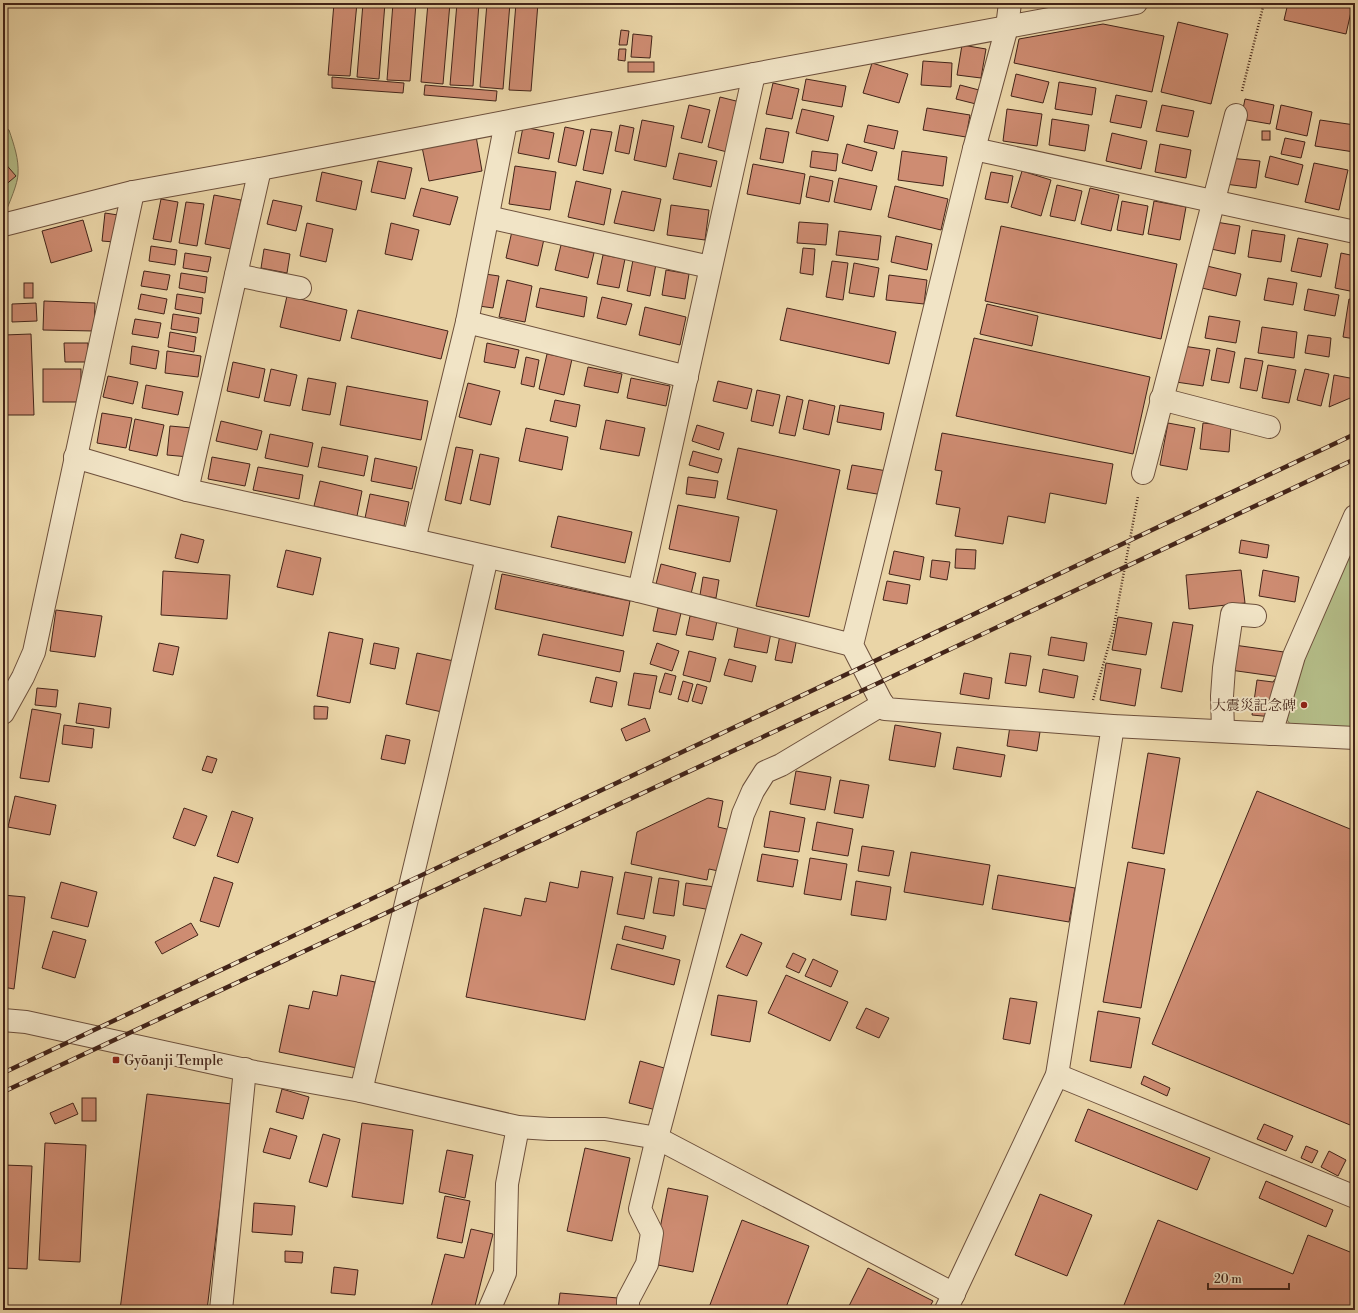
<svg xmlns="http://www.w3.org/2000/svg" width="1358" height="1313" font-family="'Libre Bodoni','Noto Serif JP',serif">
	<rect width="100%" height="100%" fill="#ead5a7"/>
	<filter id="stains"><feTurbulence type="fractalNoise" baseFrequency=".005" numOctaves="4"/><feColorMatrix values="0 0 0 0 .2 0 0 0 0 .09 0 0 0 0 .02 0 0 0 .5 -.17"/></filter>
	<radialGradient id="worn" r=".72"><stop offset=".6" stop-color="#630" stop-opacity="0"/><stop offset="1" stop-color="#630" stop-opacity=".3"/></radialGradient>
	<!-- green -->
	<g fill="#b5be89" stroke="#7c7151">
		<path d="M3 127 9 130C14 145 19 159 18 174 18 183 9 204 5 213L3 214Z"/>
		<path d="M1355 513V728L1290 724 1282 713Z"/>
	</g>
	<!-- building -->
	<g fill="#ce8c72" stroke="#432419">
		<path d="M334 3H357L350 76 328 75Z"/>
		<path d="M363 3H385L379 79 357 77Z"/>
		<path d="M393 3H416L410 81 387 80Z"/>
		<path d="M428 3H450L443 84 421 82Z"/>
		<path d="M457 3H479L473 86 450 85Z"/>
		<path d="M487 3H510L503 89 480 87Z"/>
		<path d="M516 3H538L531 91 509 90Z"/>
		<path d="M1288 3H1353L1346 34 1284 20Z"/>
		<path d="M1178 22 1228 34 1211 104 1161 92Z"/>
		<path d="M1103 24 1164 36 1152 92 1014 63 1019 39Z"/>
		<path d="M621 30 629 31 627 45H619Z"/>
		<path d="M633 34 652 36 650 58 631 57Z"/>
		<path d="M962 45 986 49 981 78 957 75Z"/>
		<path d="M619 49H626L625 61 618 60Z"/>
		<path d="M923 61 952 63 951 87 921 85Z"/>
		<rect x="628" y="62" width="26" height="10"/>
		<path d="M872 63 908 74 899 103 863 93Z"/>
		<path d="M1016 74 1049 82 1043 103 1011 96Z"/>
		<path d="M332 77 404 83 403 93 332 88Z"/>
		<path d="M806 79 846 86 842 107 802 100Z"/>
		<path d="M1059 82 1096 88 1092 115 1055 109Z"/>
		<path d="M773 83 799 89 792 119 766 114Z"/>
		<path d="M425 85 497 91 496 101 424 95Z"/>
		<path d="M960 85 979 90 976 104 956 99Z"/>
		<path d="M1116 95 1147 101 1141 128 1110 122Z"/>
		<path d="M720 97 740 102 727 152 708 147Z"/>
		<path d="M1245 99 1274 105 1270 124 1241 119Z"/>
		<path d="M689 105 710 110 702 143 681 138Z"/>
		<path d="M1162 105 1194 111 1188 137 1156 131Z"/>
		<path d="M1281 105 1312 112 1307 136 1276 129Z"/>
		<path d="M927 108 970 115 966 137 923 130Z"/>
		<path d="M802 109 834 116 828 141 796 133Z"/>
		<path d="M1007 109 1042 114 1037 146 1003 141Z"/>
		<path d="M1052 119 1089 125 1085 151 1049 145Z"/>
		<path d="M642 120 674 126 666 167 634 160Z"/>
		<path d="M1320 120 1355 125 1354 152 1315 146Z"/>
		<path d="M620 125 634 128 629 154 615 151Z"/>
		<path d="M868 125 898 131 894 149 864 142Z"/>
		<path d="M523 127 554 133 549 159 518 153Z"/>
		<path d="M565 127 584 131 576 166 558 162Z"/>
		<path d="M766 128 789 132 783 163 760 159Z"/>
		<path d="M591 129 612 132 603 174 583 170Z"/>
		<rect x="1262" y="131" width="8" height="9"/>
		<path d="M1112 133 1147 141 1141 169 1106 161Z"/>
		<path d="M476 136 482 171 429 181 422 147Z"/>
		<path d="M1285 138 1305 142 1301 158 1281 154Z"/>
		<path d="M847 144 877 152 872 171 842 163Z"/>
		<path d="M1160 144 1191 150 1186 178 1155 172Z"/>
		<path d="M812 151 838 154 836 171 810 167Z"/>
		<path d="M902 151 947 157 943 186 898 180Z"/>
		<path d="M679 153 717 161 711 187 673 179Z"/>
		<path d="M1270 156 1303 165 1298 185 1265 177Z"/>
		<path d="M1229 158 1260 161 1256 188 1225 184Z"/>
		<path d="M3 161 16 176 3 187Z"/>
		<path d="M378 161 412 168 405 199 371 192Z"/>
		<path d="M1314 163 1348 170 1339 210 1305 202Z"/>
		<path d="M753 164 805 174 800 204 747 194Z"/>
		<path d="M515 166 556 172 550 210 509 204Z"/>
		<path d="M1022 171 1051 180 1041 216 1011 207Z"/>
		<path d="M322 172 362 181 356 210 316 201Z"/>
		<path d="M991 172 1013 176 1008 203 985 199Z"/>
		<path d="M810 176 833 181 829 202 806 197Z"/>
		<path d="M839 178 877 186 871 210 834 202Z"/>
		<path d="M576 181 611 189 604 225 568 217Z"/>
		<path d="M1057 185 1082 191 1075 221 1050 216Z"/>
		<path d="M895 186 948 199 941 230 888 217Z"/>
		<path d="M421 188 458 197 450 225 413 216Z"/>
		<path d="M1090 188 1119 195 1111 231 1081 224Z"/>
		<path d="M622 191 661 199 654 231 614 223Z"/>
		<path d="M214 195 241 200 231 249 205 244Z"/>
		<path d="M161 199 178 202 171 242 153 239Z"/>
		<path d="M273 200 302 206 296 231 267 224Z"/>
		<path d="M1122 201 1148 206 1143 235 1117 230Z"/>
		<path d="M1154 201 1186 207 1180 240 1148 234Z"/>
		<path d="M186 202 204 204 197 246 179 243Z"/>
		<path d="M671 205 709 210 705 240 667 235Z"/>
		<path d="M105 213 118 215 114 242 102 241Z"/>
		<path d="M83 220 92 251 51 263 42 231Z"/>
		<path d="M799 222 828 224 826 245 797 243Z"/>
		<path d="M1216 222 1240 226 1235 254 1211 249Z"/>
		<path d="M307 223 333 229 326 262 300 256Z"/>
		<path d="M391 223 419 230 412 260 385 254Z"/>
		<path d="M1001 226 1177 264 1161 339 985 301Z"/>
		<path d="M1252 230 1285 235 1281 262 1248 257Z"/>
		<path d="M512 231 544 239 538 266 506 258Z"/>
		<path d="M839 231 881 236 878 260 836 255Z"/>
		<path d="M896 236 932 244 927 270 891 262Z"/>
		<path d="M1298 238 1328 244 1321 277 1291 271Z"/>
		<path d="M561 245 594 253 588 278 555 270Z"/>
		<path d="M151 246 177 250 175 265 149 261Z"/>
		<path d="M803 248 815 249 813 275 800 273Z"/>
		<path d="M264 249 290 254 287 273 261 268Z"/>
		<path d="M185 253 211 257 208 272 183 268Z"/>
		<path d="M1341 253 1355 256V292L1335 288Z"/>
		<path d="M603 255 625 259 619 288 597 284Z"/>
		<path d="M633 260 656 264 650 296 627 291Z"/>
		<path d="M832 261 848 263 843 300 826 297Z"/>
		<path d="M854 263 879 268 874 297 849 293Z"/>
		<path d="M1207 266 1241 274 1236 296 1202 288Z"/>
		<path d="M666 270 689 274 685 299 662 295Z"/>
		<path d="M144 271 170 275 167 290 141 286Z"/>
		<path d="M181 273 207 277 205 293 179 288Z"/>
		<path d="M485 274 499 276 493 308 479 306Z"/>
		<path d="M889 275 927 280 924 304 886 300Z"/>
		<path d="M1268 278 1297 283 1293 305 1264 300Z"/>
		<path d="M507 280 532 286 525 322 499 317Z"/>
		<rect x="24" y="283" width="9" height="15"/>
		<path d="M540 288 587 297 584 317 536 307Z"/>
		<path d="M1308 289 1339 295 1335 316 1304 310Z"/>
		<path d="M141 294 167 299 164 314 138 309Z"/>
		<path d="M177 294 203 298 201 314 175 309Z"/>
		<path d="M287 296 347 310 340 341 280 327Z"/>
		<path d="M602 297 632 304 626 325 597 318Z"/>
		<path d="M1349 299 1355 300V339L1343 337Z"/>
		<path d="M44 301 95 303 94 331 43 330Z"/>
		<path d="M36 303 37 321 12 322V304Z"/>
		<path d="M987 304 1038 316 1032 346 980 334Z"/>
		<path d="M645 307 686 317 680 345 639 335Z"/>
		<path d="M787 308 896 332 889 364 780 340Z"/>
		<path d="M358 310 448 331 441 359 351 338Z"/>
		<path d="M173 314 199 318 197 333 171 329Z"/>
		<path d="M1209 316 1240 321 1236 343 1205 338Z"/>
		<path d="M135 319 161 323 158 338 132 334Z"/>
		<path d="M1262 327 1297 332 1294 358 1258 353Z"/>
		<path d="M170 332 196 337 194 352 168 347Z"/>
		<path d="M31 334 34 415H7L4 335Z"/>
		<path d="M1308 335 1331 338 1329 357 1305 353Z"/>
		<path d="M974 338 1150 377 1133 454 956 416Z"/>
		<path d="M64 343H88V362H65Z"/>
		<path d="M487 343 519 350 515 368 484 362Z"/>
		<path d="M132 346 159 351 156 369 130 364Z"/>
		<path d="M1183 346 1210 350 1203 386 1176 382Z"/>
		<path d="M1217 348 1235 352 1229 383 1211 380Z"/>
		<path d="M167 351 201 356 198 377 165 373Z"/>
		<path d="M547 354 572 359 564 395 539 389Z"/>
		<path d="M526 357 539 360 534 387 521 384Z"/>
		<path d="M1245 358 1263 361 1257 391 1240 388Z"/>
		<path d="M233 362 265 369 259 398 227 391Z"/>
		<path d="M1268 365 1296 370 1289 403 1262 398Z"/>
		<path d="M588 367 622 374 618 393 584 386Z"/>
		<rect x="43" y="369" width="38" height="33"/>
		<path d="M271 369 297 375 290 406 264 401Z"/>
		<path d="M1305 369 1329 374 1321 406 1297 400Z"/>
		<path d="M1334 375 1355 379V396L1329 407Z"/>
		<path d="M108 376 138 382 133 404 103 397Z"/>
		<path d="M308 378 336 383 330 415 302 410Z"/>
		<path d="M631 378 670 386 666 406 627 398Z"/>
		<path d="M718 381 752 389 747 409 713 401Z"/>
		<path d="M468 383 500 391 491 425 459 417Z"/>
		<path d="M146 385 183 392 178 415 142 408Z"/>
		<path d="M347 386 428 401 421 440 340 425Z"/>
		<path d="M757 390 780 395 773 426 751 421Z"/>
		<path d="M787 396 803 400 795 436 779 433Z"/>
		<path d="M555 400 580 405 576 427 550 421Z"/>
		<path d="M809 400 835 406 829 435 803 429Z"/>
		<path d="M840 405 884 413 881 430 837 422Z"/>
		<path d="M102 413 132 418 126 448 97 443Z"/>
		<path d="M135 419 164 425 157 456 129 450Z"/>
		<path d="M606 420 645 428 639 456 600 449Z"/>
		<path d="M221 421 262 431 257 450 216 441Z"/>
		<path d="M1168 423 1195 428 1187 470 1160 465Z"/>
		<path d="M1203 423 1231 426 1229 452 1200 449Z"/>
		<path d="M697 425 724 433 719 450 692 441Z"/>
		<path d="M170 426 192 428 189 457 167 455Z"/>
		<path d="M526 428 568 437 562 470 519 461Z"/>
		<path d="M942 433 1113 464 1106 504 1050 493 1045 523 1008 516 1003 544 955 536 960 508 936 504 942 471 935 470Z"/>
		<path d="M270 434 313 443 308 467 265 458Z"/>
		<path d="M322 447 368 456 364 476 318 467Z"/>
		<path d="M456 447 473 450 461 504 445 500Z"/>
		<path d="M738 448 840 470 809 617 756 606 777 510 727 499Z"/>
		<path d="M693 451 722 459 718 473 689 465Z"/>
		<path d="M480 454 499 458 490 505 470 500Z"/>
		<path d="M212 457 250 464 245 486 208 479Z"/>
		<path d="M375 458 417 467 412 489 371 481Z"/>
		<path d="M852 465 887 471 883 495 847 489Z"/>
		<path d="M258 467 303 475 299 499 253 490Z"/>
		<path d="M688 477 718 481 715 498 686 494Z"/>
		<path d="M320 481 362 491 357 516 314 506Z"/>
		<path d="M370 494 409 502 404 526 365 518Z"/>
		<path d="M678 505 739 517 730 562 669 549Z"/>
		<path d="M558 516 632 532 625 563 551 547Z"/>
		<path d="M181 534 204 540 198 563 175 558Z"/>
		<path d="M1241 540 1269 545 1267 558 1239 553Z"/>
		<path d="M956 549 976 550 975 569 955 568Z"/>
		<path d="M286 550 321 558 313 595 277 587Z"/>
		<path d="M894 551 924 557 920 580 889 574Z"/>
		<path d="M932 560 950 562 947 580 930 577Z"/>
		<path d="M661 564 696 573 691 594 656 584Z"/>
		<path d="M1241 570 1245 603 1189 609 1186 575Z"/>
		<path d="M1263 570 1299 577 1295 602 1259 596Z"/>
		<path d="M163 571 230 575 227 619 161 615Z"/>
		<path d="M502 574 630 601 623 636 495 609Z"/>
		<path d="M703 577 719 580 716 598 700 595Z"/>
		<path d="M887 581 910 585 907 604 883 600Z"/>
		<path d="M658 608 681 613 676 635 653 631Z"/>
		<path d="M56 610 102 616 95 657 50 651Z"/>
		<path d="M690 616 717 621 713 640 686 635Z"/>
		<path d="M1118 617 1152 623 1146 655 1112 650Z"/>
		<path d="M1173 622 1193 625 1182 692 1161 688Z"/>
		<path d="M738 627 771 633 767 653 734 647Z"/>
		<path d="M329 632 363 639 350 703 317 696Z"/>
		<path d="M543 634 624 651 620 672 538 655Z"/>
		<path d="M780 635 797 638 792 663 775 660Z"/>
		<path d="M1051 637 1087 643 1084 661 1048 655Z"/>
		<path d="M159 643 179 647 173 675 153 671Z"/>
		<path d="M374 643 399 648 395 669 370 664Z"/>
		<path d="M657 643 679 651 672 671 650 664Z"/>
		<path d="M1234 645 1284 652 1280 677 1230 670Z"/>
		<path d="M689 651 716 658 710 682 683 675Z"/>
		<path d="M417 653 454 661 442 712 406 704Z"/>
		<path d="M1010 653 1031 656 1026 686 1005 683Z"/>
		<path d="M729 659 756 666 752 682 724 675Z"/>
		<path d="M1106 663 1141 669 1135 706 1100 700Z"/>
		<path d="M1043 669 1078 676 1074 698 1039 692Z"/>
		<path d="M634 673 657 676 650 709 628 705Z"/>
		<path d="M665 673 676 676 671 695 659 692Z"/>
		<path d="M964 673 992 678 989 699 960 694Z"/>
		<path d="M596 677 617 682 612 707 590 702Z"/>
		<path d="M1275 679 1284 681 1273 717 1252 715 1257 680 1273 682Z"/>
		<path d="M683 681 693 684 688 702 678 699Z"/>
		<path d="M697 684 707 687 702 704 692 701Z"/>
		<path d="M37 688 58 690 56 707 35 705Z"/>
		<path d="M79 703 111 708 109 728 76 723Z"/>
		<path d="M314 706 328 707 327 719H314Z"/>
		<path d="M32 709 61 714 49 782 20 778Z"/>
		<path d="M645 718 650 731 626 741 621 729Z"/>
		<path d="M64 725 94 729 92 748 62 744Z"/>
		<path d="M895 725 941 733 935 767 889 760Z"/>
		<path d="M1010 726 1040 732 1037 751 1007 746Z"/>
		<path d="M386 735 410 740 405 764 381 759Z"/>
		<path d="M957 747 1005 755 1001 777 953 769Z"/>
		<path d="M1148 753 1180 758 1164 854 1132 848Z"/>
		<path d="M207 756 217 759 212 773 202 770Z"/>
		<path d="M796 771 831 777 825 810 790 804Z"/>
		<path d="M840 780 869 785 863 818 834 813Z"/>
		<path d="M1257 791 1355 831V1127L1152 1044Z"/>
		<path d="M15 796 56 805 50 835 8 827Z"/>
		<path d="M708 798 723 801 718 827 731 830 723 872 709 869 707 880 631 864 637 832Z"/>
		<path d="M184 808 207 816 195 846 173 838Z"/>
		<path d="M232 811 253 818 238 863 217 856Z"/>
		<path d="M770 811 805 818 799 852 764 847Z"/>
		<path d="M817 822 853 829 848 856 812 850Z"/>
		<path d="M862 846 894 851 889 876 858 871Z"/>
		<path d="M911 852 990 865 983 905 904 892Z"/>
		<path d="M762 854 798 860 793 887 757 881Z"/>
		<path d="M810 858 847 864 841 900 804 894Z"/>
		<path d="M1128 862 1165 869 1141 1008 1103 1002Z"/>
		<path d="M581 871 613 877 585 1020 466 997 484 908 521 916 525 898 546 902 550 882 578 888Z"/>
		<path d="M625 872 652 877 644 919 617 914Z"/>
		<path d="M998 875 1075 888 1069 922 992 909Z"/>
		<path d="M214 877 233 883 219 927 200 921Z"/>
		<path d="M659 878 679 881 674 916 653 913Z"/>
		<path d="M856 881 891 887 886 920 851 915Z"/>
		<path d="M61 882 97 892 88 927 51 918Z"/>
		<path d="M686 883 715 887 711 910 683 905Z"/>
		<path d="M3 895 25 897 14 989 3 987Z"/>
		<path d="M191 923 198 935 162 954 155 942Z"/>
		<path d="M625 926 666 936 663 949 622 939Z"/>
		<path d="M53 931 86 940 75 978 42 968Z"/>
		<path d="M741 934 762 943 747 976 726 967Z"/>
		<path d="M617 944 680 960 674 985 611 969Z"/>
		<path d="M793 953 806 959 799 973 786 967Z"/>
		<path d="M813 959 838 971 831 987 805 976Z"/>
		<path d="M341 975 375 982 357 1068 279 1052 289 1005 309 1009 313 991 337 996Z"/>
		<path d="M786 975 848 1002 830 1041 768 1013Z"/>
		<path d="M718 995 757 1001 750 1042 711 1035Z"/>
		<path d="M1010 998 1037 1002 1030 1044 1003 1039Z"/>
		<path d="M866 1008 889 1018 879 1038 856 1028Z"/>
		<path d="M1098 1011 1140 1018 1131 1068 1090 1061Z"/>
		<path d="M640 1061 671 1070 660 1111 629 1103Z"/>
		<path d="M1144 1076 1170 1088 1167 1096 1141 1084Z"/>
		<path d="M282 1089 309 1097 303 1119 276 1112Z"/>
		<path d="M147 1094 232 1104 207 1310H120Z"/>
		<rect x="82" y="1098" width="14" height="23"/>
		<path d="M73 1103 78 1114 55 1124 50 1113Z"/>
		<path d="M1088 1109 1210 1158 1197 1190 1075 1141Z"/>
		<path d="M362 1123 413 1130 403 1204 352 1197Z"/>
		<path d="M1264 1124 1293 1136 1286 1151 1257 1139Z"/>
		<path d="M270 1128 297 1136 290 1159 263 1152Z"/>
		<path d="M323 1134 340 1139 327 1187 309 1182Z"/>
		<path d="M45 1143 86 1145 80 1262 39 1260Z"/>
		<path d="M1306 1146 1318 1151 1312 1163 1301 1158Z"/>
		<path d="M585 1148 630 1158 612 1241 567 1231Z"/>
		<path d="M447 1150 473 1155 465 1198 439 1192Z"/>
		<path d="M1329 1151 1346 1160 1338 1176 1321 1167Z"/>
		<path d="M3 1165 32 1166 27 1269 3 1268Z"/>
		<path d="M1266 1181 1333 1210 1326 1227 1259 1198Z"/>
		<path d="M668 1188 708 1196 693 1272 653 1264Z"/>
		<path d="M1040 1194 1092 1215 1067 1276 1015 1255Z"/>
		<path d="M445 1196 470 1201 462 1243 437 1238Z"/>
		<path d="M254 1203 295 1206 292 1235 252 1232Z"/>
		<path d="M742 1220 809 1246 785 1310H708Z"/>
		<path d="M1158 1220 1293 1274 1308 1235 1355 1254V1310H1122Z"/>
		<path d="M471 1229 493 1234 474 1310H442L431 1307 445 1254 464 1258Z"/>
		<path d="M285 1251 303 1252 302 1263 285 1262Z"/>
		<path d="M334 1267 358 1270 355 1295 331 1293Z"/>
		<path d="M868 1268 933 1301 928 1310H847Z"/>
		<path d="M560 1293 618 1298 617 1310H558Z"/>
	</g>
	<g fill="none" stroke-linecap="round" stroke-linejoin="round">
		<!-- minor casing -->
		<g stroke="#6d503c" stroke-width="24">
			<g id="minor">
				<path d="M1010 3 1007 27 974 149 852 645 885 709 1113 726 1355 738"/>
				<path d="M974 149 1355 232"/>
				<path d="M488 217 710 267"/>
				<path d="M3 225 133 192 260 169 754 74 1136 3"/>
				<path d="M236 275 300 288"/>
				<path d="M467 322 687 377"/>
				<path d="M1161 399 1269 427"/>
				<path d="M75 457 187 490 414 540 639 591 852 645"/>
				<path d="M1143 473 1236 115"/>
				<path d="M187 490 260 169"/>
				<path d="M414 540 467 322 506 122"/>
				<path d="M639 591 754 74"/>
				<path d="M3 713 23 677 34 652 133 192"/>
				<path d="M1223 731 1222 696 1224 668 1232 614 1255 616"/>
				<path d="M1271 734 1294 656 1355 516"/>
				<path d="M3 1020 26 1022 255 1072 361 1091 518 1127 549 1129H605L657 1138 954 1294"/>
				<path d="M1057 1075 1355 1197"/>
				<path d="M361 1091 435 782 487 557"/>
				<path d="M221 1310 245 1069"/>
				<path d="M489 1310 505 1273 507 1184 518 1127"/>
				<path d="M628 1310V1300L647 1264 652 1233 640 1209 657 1138 743 814 753 791 765 772 781 765 883 704"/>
				<path d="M946 1310 1057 1075 1113 726"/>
			</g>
		</g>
		<!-- path -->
		<g stroke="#432419" stroke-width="2.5" stroke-dasharray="1 2" stroke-linecap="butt">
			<path d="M1242 91 1264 3"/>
			<path d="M1093 700 1113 631 1138 496"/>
		</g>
		<!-- minor -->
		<use href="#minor" stroke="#f1e4c6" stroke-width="22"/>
		<!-- rail casing -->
		<g stroke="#432419" stroke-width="4.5">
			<g id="rail">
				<path d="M3 1073 1355 434"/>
				<path d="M3 1092 889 678 1355 459"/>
			</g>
		</g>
		<!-- rail -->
		<use href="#rail" stroke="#f1e4c6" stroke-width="3" stroke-dasharray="9" stroke-linecap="butt"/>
	</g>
	<!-- markers -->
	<g fill="#8f2418" stroke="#f1e4c6" stroke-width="1.5">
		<circle cx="1304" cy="705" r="4"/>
		<rect x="112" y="1056" width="8" height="8" rx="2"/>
	</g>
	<g text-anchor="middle" stroke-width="4" stroke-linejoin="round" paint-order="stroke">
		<!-- poi labels -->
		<g font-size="14" fill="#432419" stroke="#f1e4c6" text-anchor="end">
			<text x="1296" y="710">大震災記念碑</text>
			<text x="124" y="1065" text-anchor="start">Gyōanji Temple</text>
		</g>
	</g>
	<!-- margin -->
	<rect width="1358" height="1313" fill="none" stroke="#ead5a7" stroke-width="16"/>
	<rect x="4" y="4" width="1350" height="1305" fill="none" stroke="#432419" stroke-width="2"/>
	<rect x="8" y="8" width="1342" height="1297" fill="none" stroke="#432419"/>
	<!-- scale -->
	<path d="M1208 1283v6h81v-6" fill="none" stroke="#432419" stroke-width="2"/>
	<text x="1214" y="1283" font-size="12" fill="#432419" stroke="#f1e4c6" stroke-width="3" paint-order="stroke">20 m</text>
	<rect width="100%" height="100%" filter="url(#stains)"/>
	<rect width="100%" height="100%" fill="url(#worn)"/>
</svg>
